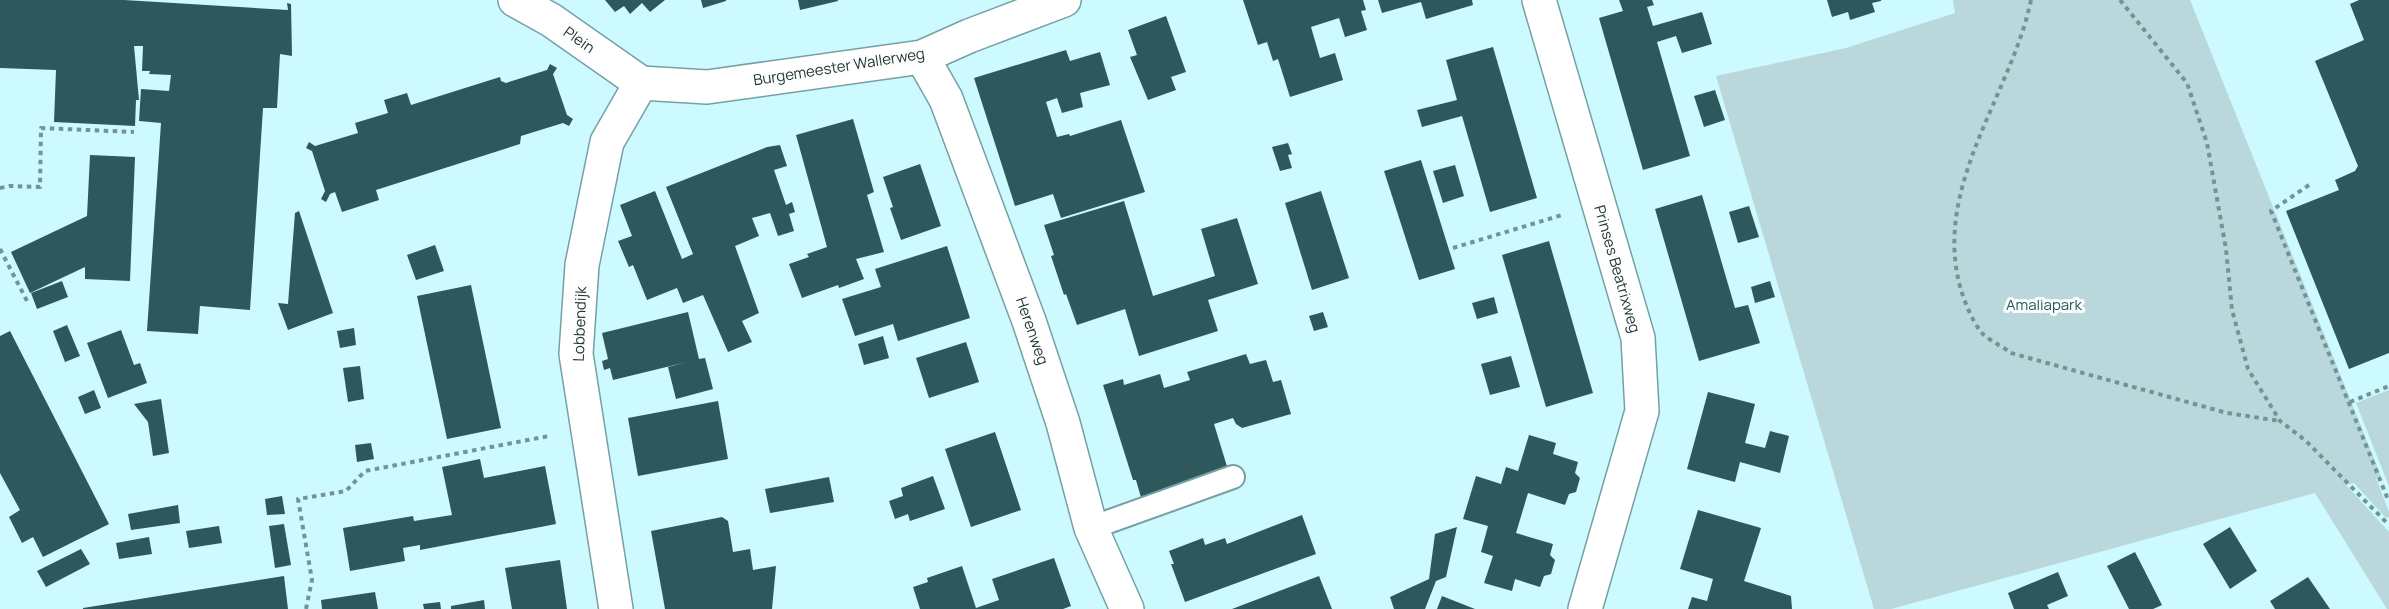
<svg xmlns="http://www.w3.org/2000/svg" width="2389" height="609" font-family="Manrope,sans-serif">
	<rect width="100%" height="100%" fill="#ccfafe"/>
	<!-- green -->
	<g fill="#bad8db">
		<path d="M1953 0H2190L2381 476 2376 478 2389 512V517L2386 518 2354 483 2346 485 2389 532V609H2387L2315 493 1891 609H1874L1716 76 1846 48 1955 13Z"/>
		<path d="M2389 390V486L2356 403Z"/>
	</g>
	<!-- building -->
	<g fill="#2e585c">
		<path d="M0 0H124L288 10 287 3 291 4 292 56 280 54 277 108H263L250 310 200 306 198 334 147 331 161 123 139 121 141 89 169 91 171 75 149 74 150 71H142L143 46H134L139 100H136L135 126 54 122 56 70 0 68Z"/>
		<path d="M605 0H665L650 12 642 3 630 14 624 6 615 12Z"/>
		<path d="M701 0H726V1L703 8Z"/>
		<path d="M798 0H838V1L800 10Z"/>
		<path d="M1243 0H1363L1366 10 1361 11 1367 30 1345 37 1339 18 1311 27 1320 58 1335 53 1343 80 1290 97 1278 59 1273 61 1267 42 1258 45Z"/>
		<path d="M1378 0H1472L1473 5 1426 19 1421 2 1382 13Z"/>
		<path d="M1619 0H1652L1654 5 1647 7 1653 26 1702 12 1712 44 1682 53 1676 36 1657 42 1690 156 1643 170 1599 18 1623 11Z"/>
		<path d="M1827 0H1881V1L1872 3 1875 12 1850 20 1848 12 1832 17Z"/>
		<path d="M2359 0H2389V353L2349 369 2286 211 2339 190 2335 180 2355 171 2358 166 2315 61 2364 40 2350 4Z"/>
		<path d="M1166 16 1186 72 1171 77 1176 90 1148 100 1130 57 1137 55 1128 30Z"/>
		<path d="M1493 47 1537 198 1490 212 1462 116 1422 127 1417 110 1457 100 1446 60Z"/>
		<path d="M1066 50 1070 61 1100 52 1110 85 1080 93 1083 107 1062 113 1057 98 1046 102 1057 137 1069 134 1070 136 1121 120 1145 192 1061 218 1053 194 1015 206 974 78Z"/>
		<path d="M550 64 557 68 553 74 567 115 573 119 569 126 563 123 521 136 520 144 376 190 379 200 342 212 335 192 330 194 326 202 321 199 325 191 312 151 306 148 309 142 315 146 358 133 355 123 388 113 384 100 407 93 411 105 500 77 501 81 506 83 547 70Z"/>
		<path d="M1715 90 1725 120 1704 127 1694 96Z"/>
		<path d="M853 119 874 192 867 195 884 252 856 259 864 279 839 288 838 285 802 298 789 264 809 257 807 254 827 247 796 135Z"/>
		<path d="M1288 143 1292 154 1288 155 1292 168 1280 171 1272 147Z"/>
		<path d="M780 145 787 166 774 170 786 205 792 202 795 212 789 214 794 231 778 236 770 213 752 218 759 236 735 246 759 313 742 321 752 342 728 352 703 295 683 303 677 288 647 300 633 265 629 267 618 241 632 236 620 205 655 191 682 259 693 254 666 187 767 147Z"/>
		<path d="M90 155 135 157 130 281 85 279V267L30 293 11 252 87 216Z"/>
		<path d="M1421 160 1455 269 1419 280 1384 171Z"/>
		<path d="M920 164 941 226 901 240 890 208 893 207 883 177Z"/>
		<path d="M1455 165 1464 196 1443 203 1433 171Z"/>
		<path d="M1321 191 1349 278 1312 290 1285 203Z"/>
		<path d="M1702 195 1735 308 1748 305 1760 343 1699 361 1655 209Z"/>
		<path d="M1124 201 1153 296 1215 276 1201 229 1237 218 1258 284 1208 300 1218 331 1139 356 1125 309 1077 325 1066 294 1064 295 1051 256 1054 255 1044 225Z"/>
		<path d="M1749 206 1759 237 1738 243 1729 212Z"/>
		<path d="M299 211 333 313 288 330 278 303 288 304 295 213Z"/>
		<path d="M1549 241 1593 393 1546 407 1502 255Z"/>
		<path d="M435 245 444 271 416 280 407 255Z"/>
		<path d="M947 246 970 318 898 341 893 324 855 336 842 299 881 287 875 269Z"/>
		<path d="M62 281 68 297 37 309 31 293Z"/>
		<path d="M1770 281 1775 297 1755 303 1751 287Z"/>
		<path d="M471 285 501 428 447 439 417 296Z"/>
		<path d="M1494 297 1498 313 1477 319 1472 303Z"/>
		<path d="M688 312 699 359 705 358 713 389 676 399 668 367 687 362 613 380 610 368 604 370 602 361 608 359 602 333Z"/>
		<path d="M1323 312 1328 327 1314 331 1309 316Z"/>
		<path d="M67 325 80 356 65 362 53 331Z"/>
		<path d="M354 328 356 345 340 348 337 331Z"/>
		<path d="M121 330 134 365 140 363 147 383 108 398 87 343Z"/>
		<path d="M10 331 109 524 43 557 33 537 22 543 9 517 20 510 0 473V336Z"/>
		<path d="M883 336 889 358 864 365 858 344Z"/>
		<path d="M966 342 979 382 929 398 916 358Z"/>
		<path d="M1246 354 1250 364 1266 360 1273 382 1281 380 1291 414 1242 428 1236 424 1233 418 1214 424 1229 473 1142 501 1136 480H1133L1103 385 1123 379 1124 385 1160 374 1164 388 1190 380 1187 372Z"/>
		<path d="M1511 356 1520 387 1490 395 1481 364Z"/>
		<path d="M360 366 364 399 348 402 343 368Z"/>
		<path d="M94 390 101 408 85 414 78 397Z"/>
		<path d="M1708 392 1755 404 1745 443 1765 448 1770 431 1789 436 1780 473 1740 462 1735 482 1687 469Z"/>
		<path d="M161 399 169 453 153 456 148 422 134 404Z"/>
		<path d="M718 401 728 459 638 476 628 418Z"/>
		<path d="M995 432 1021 510 971 527 945 449Z"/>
		<path d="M1529 435 1556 443 1553 454 1578 462 1575 473 1580 478 1576 492 1569 494 1565 505 1528 493 1516 533 1553 544 1550 555 1555 560 1551 574 1544 576 1540 587 1515 579 1512 591 1484 583 1493 556 1481 552 1488 526 1463 519 1476 476 1501 484 1506 467 1518 471Z"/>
		<path d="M371 443 374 459 357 462 355 445Z"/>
		<path d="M480 459 484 478 545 466 556 524 420 550V545L403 548 405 561 350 571 343 528 413 516 414 521 452 515 442 467Z"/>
		<path d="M933 476 945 509 910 521 908 514 895 519 889 501 903 496 901 488Z"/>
		<path d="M829 477 834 502 770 513 765 489Z"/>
		<path d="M282 496 285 514 267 515 265 499Z"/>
		<path d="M178 505 180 523 131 530 128 514Z"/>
		<path d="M1698 510 1761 528 1744 581 1791 596 1792 609H1688L1692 597 1707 601 1713 579 1680 569Z"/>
		<path d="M1302 515 1316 554 1185 602 1171 564H1174L1169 551 1203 538 1205 545 1225 538 1227 544Z"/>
		<path d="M722 517 728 521 733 552 750 549 753 570 776 566 772 609H665L651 531Z"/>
		<path d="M284 524 291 565 275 568 269 526Z"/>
		<path d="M219 526 222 543 189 548 186 531Z"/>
		<path d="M1457 527 1446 577 1436 581 1425 609H1394L1390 597 1429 579 1435 534Z"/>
		<path d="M2230 527 2257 571 2230 589 2203 544Z"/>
		<path d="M149 537 152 554 119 559 116 543Z"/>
		<path d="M81 549 90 564 46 587 37 571Z"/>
		<path d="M2135 552 2162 605 2153 609H2129L2107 566Z"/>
		<path d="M1054 558 1071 606 1063 609H920L913 587 928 582 927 578 962 566 976 608 999 600 992 579Z"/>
		<path d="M560 560 567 609H512L505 568Z"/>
		<path d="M2058 572 2068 596 2047 605 2049 609H2014L2008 593Z"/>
		<path d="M284 576 288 609H83V608Z"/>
		<path d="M1319 576 1332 609H1232Z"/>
		<path d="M2308 577 2330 609H2275L2270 601Z"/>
		<path d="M375 592 378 609H322L321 600Z"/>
		<path d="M1442 596 1475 609H1437Z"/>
		<path d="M484 600 485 609H451V606Z"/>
		<path d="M440 602 441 609H424L423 604Z"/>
	</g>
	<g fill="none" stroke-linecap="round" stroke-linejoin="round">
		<!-- lane casing -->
		<g stroke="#75a1a4" stroke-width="26">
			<path id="lane" d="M1091 528 1233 477"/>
		</g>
		<!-- street casing -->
		<g stroke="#75a1a4" stroke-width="36">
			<g id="street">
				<path d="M515 0 551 20 641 83"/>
				<path d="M1539 0 1638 338 1642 411 1585 609"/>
				<path d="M922 57 946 99 1029 321 1063 423 1091 528 1127 609"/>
				<path d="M641 83 707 87 922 57 969 36 1064 0"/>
				<path d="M616 609 576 354 582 265 607 142 641 83"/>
			</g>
		</g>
		<!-- path -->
		<g stroke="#749396" stroke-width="4" stroke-dasharray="4.5 4.5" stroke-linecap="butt">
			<path d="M2031 0C2011 96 1931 187 1961 290 1965 303 1972 320 1981 332 1988 340 2002 346 2011 353L2227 413 2280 421"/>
			<path d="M2120 0 2187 83 2207 143 2226 249 2232 310 2248 369 2280 421 2305 440 2389 525"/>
			<path d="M2309 185 2271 211 2389 502"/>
			<path d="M0 188 10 186 40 187 41 128 134 132"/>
			<path d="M1453 248 1562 215"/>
			<path d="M0 249 28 303"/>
			<path d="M2350 402 2389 386"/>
			<path d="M306 609 312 580 298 499 346 491 365 471 549 436"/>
		</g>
		<!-- lane -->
		<use href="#lane" stroke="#fff" stroke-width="22"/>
		<!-- street -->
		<use href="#street" stroke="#fff" stroke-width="33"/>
	</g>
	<g text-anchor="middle" stroke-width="6" stroke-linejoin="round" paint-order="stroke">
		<!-- street labels -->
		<g font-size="15" fill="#243637" stroke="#fdfdfd">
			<text transform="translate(579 40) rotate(35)" y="5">Plein</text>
			<text transform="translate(839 67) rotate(-9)" y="5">Burgemeester Wallerweg</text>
			<text transform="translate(1617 269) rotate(74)" y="5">Prinses Beatrixweg</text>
			<text transform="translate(580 324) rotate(-88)" y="5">Lobbendijk</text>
			<text transform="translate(1032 331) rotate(71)" y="5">Herenweg</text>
		</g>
		<!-- park labels -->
		<g font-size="15" fill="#1e5c60" stroke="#fdfdfd">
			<text x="2044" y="310">Amaliapark</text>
		</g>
	</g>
</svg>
